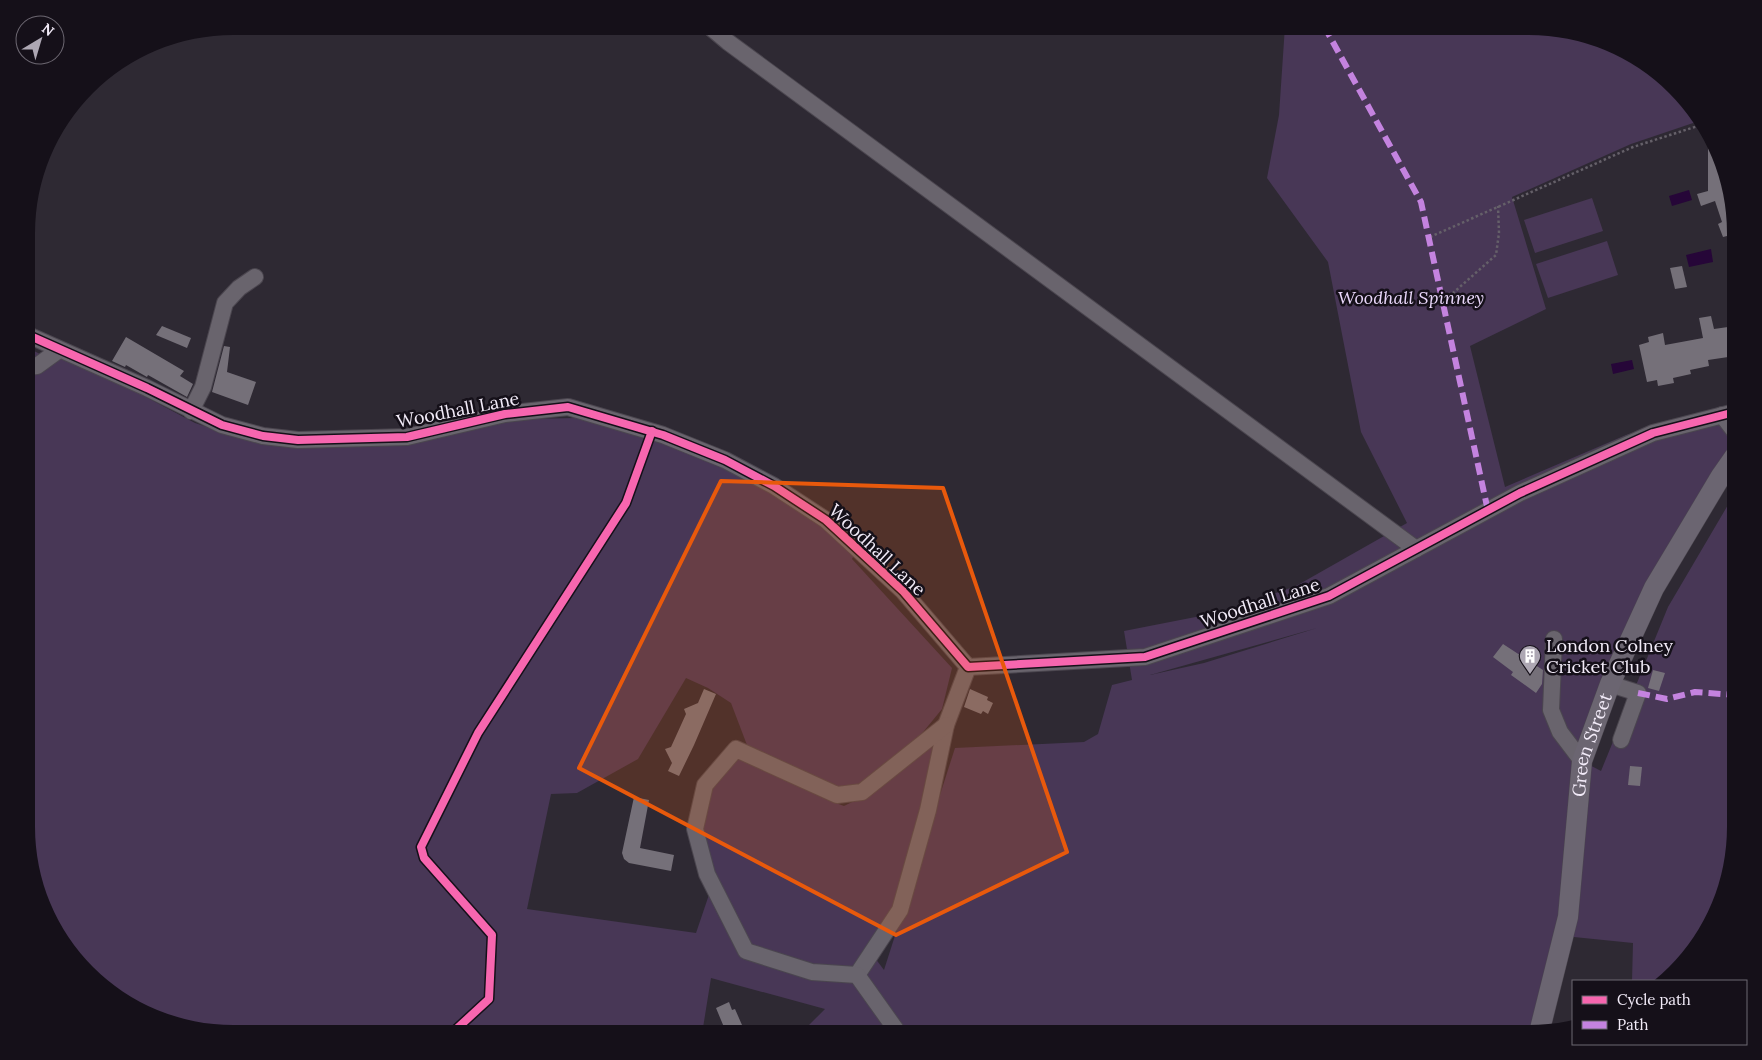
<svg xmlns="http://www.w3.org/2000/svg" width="1762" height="1060" font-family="Lora,serif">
	<rect width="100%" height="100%" fill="#2e2933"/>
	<!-- green -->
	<g fill="#483756" fill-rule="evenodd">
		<path d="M1285 26H1529L1583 33 1633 54 1702 120 1631 144 1512 197 1546 309 1470 346 1505 487 1626 435 1656 426 1719 420 1735 437V441L1691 511 1605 684 1563 913 1533 1033 800 1034 825 1009 711 978 702 1034H233L179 1027 129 1006 61 942 28 854V348L56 362 61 359 127 387 195 423 250 441 304 447 524 419 576 418 694 453 769 488 816 518 855 553 852 559 952 668 942 709 910 748 862 786 834 789 747 745 731 703 708 688 686 678 638 759 577 793 551 794 527 909 696 933 715 877 702 832 711 788 739 754 825 799 844 806 877 790 941 734 891 914 869 950 884 970 955 748 1084 742 1098 734 1112 685 1132 680 1124 631 1221 612 1296 586 1407 523 1361 432 1328 262 1267 178 1279 115ZM1317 628 1204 663 1150 675Z"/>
		<path d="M1592 198 1603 231 1535 253 1524 220Z"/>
		<path d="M1607 241 1618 275 1548 298 1536 264Z"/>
		<path d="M1735 493V840L1708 931 1675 973 1665 981H1632L1633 943 1564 936 1582 761 1601 771 1668 607Z"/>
	</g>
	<!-- water -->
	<g fill="#260638">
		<path d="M1689 190 1692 200 1672 206 1669 196Z"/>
		<path d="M1711 249 1713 262 1689 267 1686 255Z"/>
		<path d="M1632 360 1634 369 1613 374 1611 364Z"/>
	</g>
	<!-- building -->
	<g fill="#757079">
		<path d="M1708 132 1725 167 1735 219V234L1723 237 1718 224 1722 222 1715 201 1701 206 1697 194 1708 191Z"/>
		<path d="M1682 266 1687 287 1675 289 1670 268Z"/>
		<path d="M1711 316 1714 329 1735 326V356L1708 360 1709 366 1690 370 1691 374 1673 378 1674 383 1658 386 1657 380 1647 382 1639 345 1649 342 1648 337 1663 333 1665 345 1703 338 1699 318Z"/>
		<path d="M162 326 191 338 187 348 156 335Z"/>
		<path d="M126 337 184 371 180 376 193 384 187 397 148 375 147 377 126 365 125 367 112 361Z"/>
		<path d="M224 346 230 347 227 372 256 382 248 405 212 392Z"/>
		<path d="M1503 644 1543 670 1542 684 1536 693 1511 675 1513 672 1493 657Z"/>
		<path d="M1653 670 1665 673 1659 691 1648 688Z"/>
		<path d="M704 689 716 694 694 745 679 776 668 771 672 763 665 749 671 747 686 714 684 709 698 703Z"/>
		<path d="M970 689 988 697 987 700 993 703 988 714 983 711 981 714 964 707Z"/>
		<path d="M1630 766 1642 767 1640 786 1628 785Z"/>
		<path d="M634 797 649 800 640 848 674 855 671 871 629 863 624 859 622 853Z"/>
		<path d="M729 1002 732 1010 735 1009 742 1025 726 1032 716 1008Z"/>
	</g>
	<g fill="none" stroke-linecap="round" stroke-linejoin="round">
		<!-- minor casing -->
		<g stroke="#4b464f" stroke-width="18">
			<g id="minor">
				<path d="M709 26 728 42 1416 549"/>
				<path d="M28 335 147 388 222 425 263 436 298 440 407 437 505 414 568 407 663 435 725 460 774 486 826 520 903 591 968 667 1145 657 1329 596 1520 493 1653 433 1735 412"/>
				<path d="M28 367 37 366 59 350"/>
				<path d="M191 411 203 387 225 303 239 288 255 277"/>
				<path d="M1722 415 1735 432"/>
				<path d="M1554 639 1551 710 1560 732 1582 761"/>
				<path d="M1610 684 1638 693 1621 740"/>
				<path d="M857 975 900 910 928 810 946 725 968 667"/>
				<path d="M899 1034 857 975 812 972 746 951 707 874 695 829 705 785 736 749 837 795 862 792 946 725"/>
			</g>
		</g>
		<!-- major casing -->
		<g stroke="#4b464f" stroke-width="21">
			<g id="major">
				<path id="s1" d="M1539 1033 1568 917 1582 761 1610 684 1654 588 1721 476 1735 456"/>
			</g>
		</g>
		<!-- path -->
		<g stroke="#656069" stroke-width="2.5" stroke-dasharray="2.5 2.5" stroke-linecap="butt">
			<path d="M1430 237 1633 147 1704 124"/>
			<path d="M1443 296 1453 293 1496 255 1499 233 1498 206"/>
		</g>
		<!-- minor -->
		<use href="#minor" stroke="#69646d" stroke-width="16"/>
		<!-- major -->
		<use href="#major" stroke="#6b6571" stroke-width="20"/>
		<!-- quiet -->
		<g stroke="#c483df" stroke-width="6" stroke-dasharray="12 6" stroke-linecap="butt">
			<path d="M1324 26 1421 202 1488 511"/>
			<path d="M1638 693 1667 699 1695 692 1735 695"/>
		</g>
		<!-- cycleway casing -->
		<g stroke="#151019" stroke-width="11">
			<g id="cycleway">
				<path d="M28 335 147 388 222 425 263 436 298 440 407 437 505 414 568 407 663 435 725 460 774 486 826 520 903 591 968 667 1145 657 1329 596 1520 493 1653 433 1735 412"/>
				<path d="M451 1034 489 999 492 935 424 858 421 847 478 733 626 503 652 431"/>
			</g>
		</g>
		<!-- cycleway -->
		<use href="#cycleway" stroke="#f766af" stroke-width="8"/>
	</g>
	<!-- marked area -->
	<path fill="#e8590c" fill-opacity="0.2" stroke="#e8590c" stroke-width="4" stroke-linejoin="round" d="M721 481 943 488 1067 852 896 935 579 768Z"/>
	<!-- icons -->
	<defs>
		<g id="building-pin" transform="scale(1.125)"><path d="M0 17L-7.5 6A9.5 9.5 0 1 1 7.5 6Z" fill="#ada7b3" stroke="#151019"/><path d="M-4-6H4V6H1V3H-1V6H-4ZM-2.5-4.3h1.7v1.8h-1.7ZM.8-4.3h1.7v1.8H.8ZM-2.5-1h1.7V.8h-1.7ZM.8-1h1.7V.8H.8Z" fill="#fff"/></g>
	</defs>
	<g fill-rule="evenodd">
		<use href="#building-pin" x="1530" y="656"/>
	</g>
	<g text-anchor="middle" stroke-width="5" stroke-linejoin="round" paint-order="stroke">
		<!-- park labels -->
		<g font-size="18" font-style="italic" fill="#e9d7fa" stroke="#151019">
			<text x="1411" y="304">Woodhall Spinney</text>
		</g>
		<!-- street labels -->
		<g font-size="18" fill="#f2ebf8" stroke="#151019">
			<text transform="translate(458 410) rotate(-11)" y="6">Woodhall Lane</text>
			<text transform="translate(877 550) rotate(43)" y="6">Woodhall Lane</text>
			<text transform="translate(1260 603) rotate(-18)" y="6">Woodhall Lane</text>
			<text dy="6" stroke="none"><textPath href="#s1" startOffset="294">Green Street</textPath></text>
		</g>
		<!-- poi labels -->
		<g font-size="18" fill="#f2ebf8" stroke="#151019" text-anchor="start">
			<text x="1546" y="652">London Colney<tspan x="1546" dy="21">Cricket Club</tspan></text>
		</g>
	</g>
	<!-- crop -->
	<path d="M0 0H1762V1060H0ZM233 35H1529A198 198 0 0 1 1727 233V827A198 198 0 0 1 1529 1025H233A198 198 0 0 1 35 827V233A198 198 0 0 1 233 35Z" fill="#151019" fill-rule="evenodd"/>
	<!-- legend -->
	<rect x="1572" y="980" width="175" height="65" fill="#151019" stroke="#6d6872"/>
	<rect x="1582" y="996" width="25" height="8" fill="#f766af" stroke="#6d6872"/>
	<text x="1617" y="1005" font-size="15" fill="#f2ebf8">Cycle path</text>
	<rect x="1582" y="1021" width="25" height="8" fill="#c483df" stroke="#6d6872"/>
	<text x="1617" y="1030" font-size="15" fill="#f2ebf8">Path</text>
	<!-- north arrow -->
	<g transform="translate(40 40) rotate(38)"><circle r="24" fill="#151019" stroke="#6d6872"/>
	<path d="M0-4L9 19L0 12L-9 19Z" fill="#ada7b3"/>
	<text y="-8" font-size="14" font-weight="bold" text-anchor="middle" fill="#f2ebf8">N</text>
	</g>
</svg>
